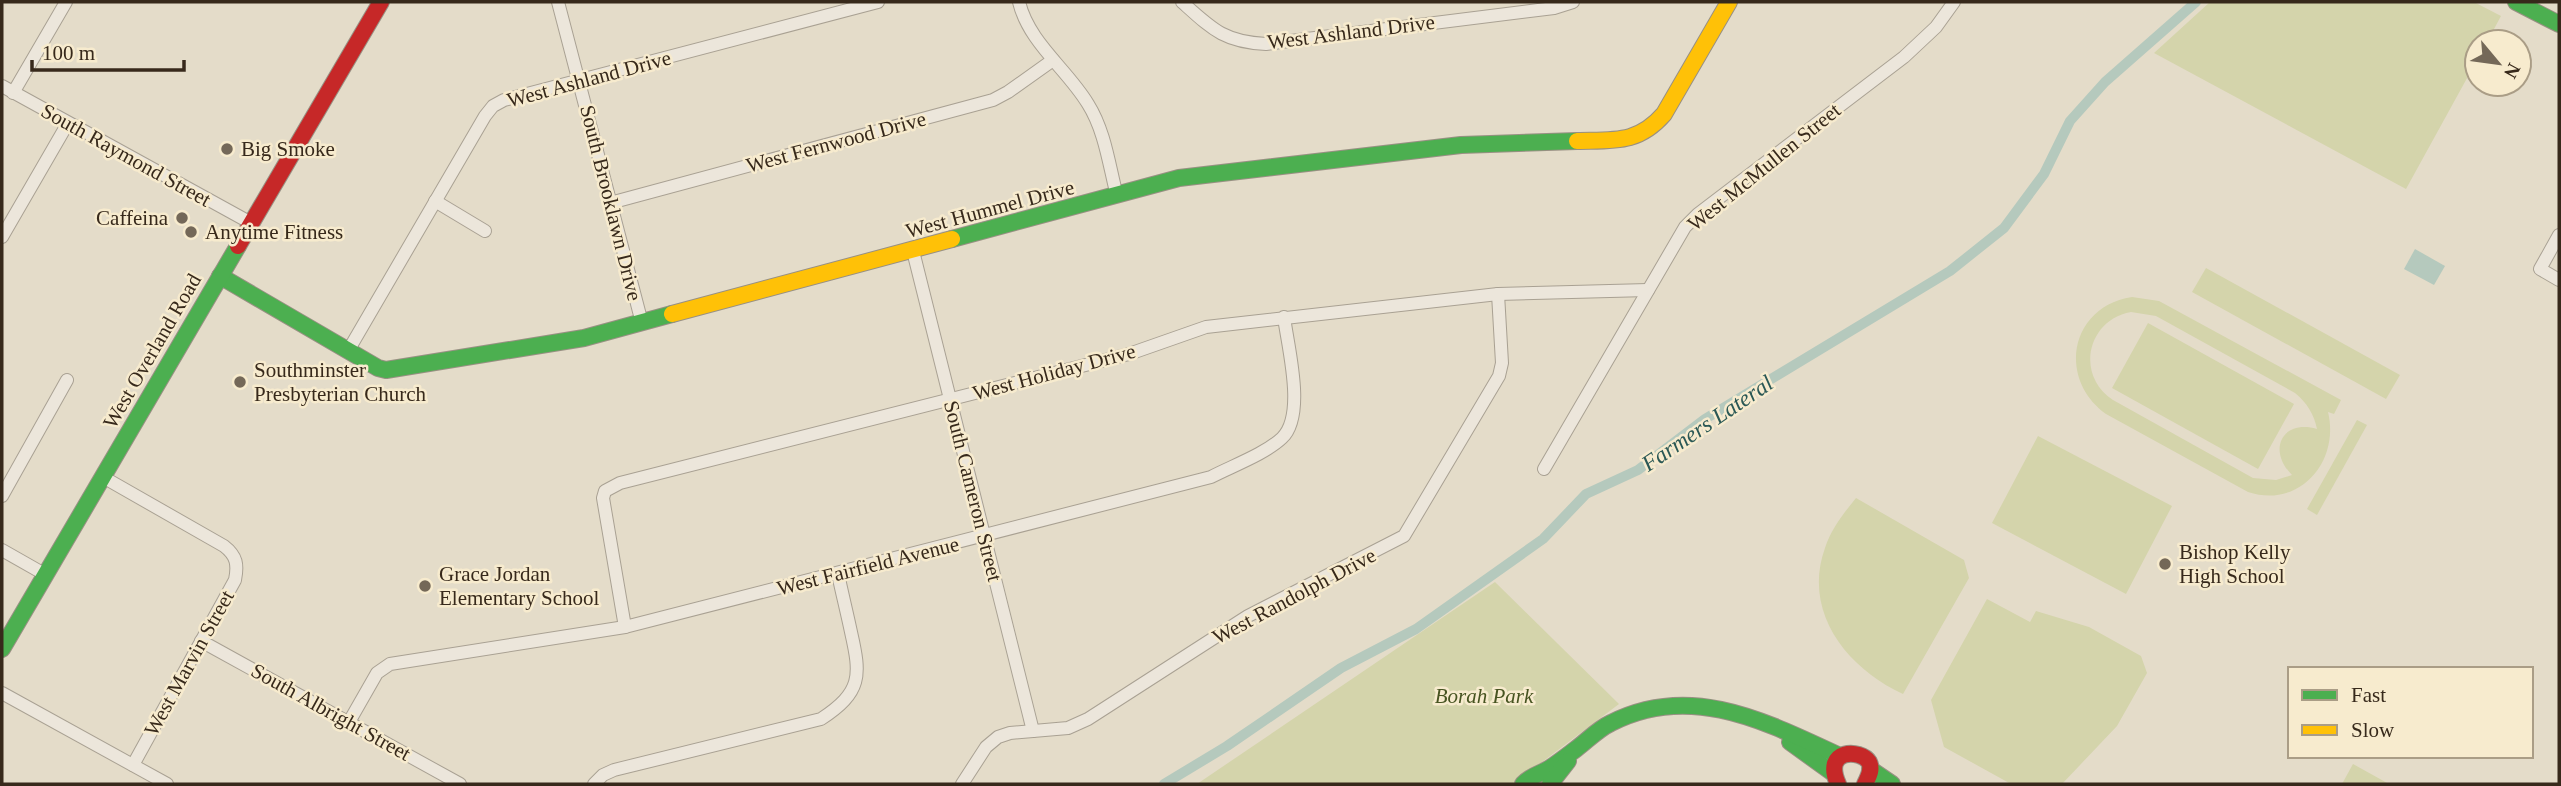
<svg xmlns="http://www.w3.org/2000/svg" width="2561" height="786" font-family="'Times New Roman',serif">
	<rect width="100%" height="100%" fill="#e4dcc9"/>
	<!-- green -->
	<g fill="#d4d4ab" fill-rule="evenodd">
		<path d="M2210 2H2474L2501 16 2487 42H2477V60L2406 189 2154 53Z"/>
		<path d="M2206 268 2400 375 2386 399 2192 292Z"/>
		<path d="M2132 297 2159 301 2341 400 2334 414 2328 412C2340 461 2300 509 2248 492L2106 414C2056 378 2071 306 2132 297ZM2131 312 2156 316 2295 393C2307 403 2314 414 2317 429 2282 419 2267 450 2292 475L2276 480 2253 478 2113 400C2075 375 2087 320 2131 312Z"/>
		<path d="M2148 323 2294 404 2258 469 2112 388Z"/>
		<path d="M2357 420 2367 425 2317 515 2307 509Z"/>
		<path d="M2038 436 2172 506 2126 594 1992 523Z"/>
		<path d="M1856 498 1964 560 1969 578 1903 694C1847 668 1802 612 1825 548 1831 529 1844 513 1856 498Z"/>
		<path d="M1495 582 1619 704 1513 784H1197Z"/>
		<path d="M1987 599 2030 622 2036 611 2089 627 2141 656 2147 673 2117 726 2062 784H2011L1944 747 1931 700Z"/>
		<path d="M2353 764 2389 784H2342Z"/>
	</g>
	<!-- water -->
	<path fill="#b5c9bd" d="M2415 249 2445 266 2434 285 2404 269Z"/>
	<g fill="none" stroke-linecap="round" stroke-linejoin="round">
		<!-- canal -->
		<path stroke="#b5c9bd" stroke-width="10" d="M1164 784 1227 746 1341 668 1416 629 1543 539 1586 494 1638 470 1705 419 1950 271 2004 228 2044 174 2070 121 2105 82 2196 2"/>
		<!-- street casing -->
		<g stroke="#a9a193" stroke-width="14">
			<g id="street">
				<path d="M558 2 642 323"/>
				<path d="M1019 2C1029 43 1067 69 1088 104 1105 131 1109 165 1117 196"/>
				<path d="M1182 2C1212 29 1224 42 1266 44L1554 8 1573 2"/>
				<path d="M2 86 251 223"/>
				<path d="M13 93 66 2"/>
				<path d="M435 201 485 231"/>
				<path d="M610 203 993 100 1008 92 1053 60"/>
				<path d="M2559 235 2540 269 2559 280"/>
				<path d="M2 237 68 123"/>
				<path d="M913 251 1033 731"/>
				<path d="M348 351 485 116 493 106 504 100 878 2"/>
				<path d="M1544 469 1685 227 1698 214 1904 57 1936 27 1954 2"/>
				<path d="M103 477 224 546C237 556 238 565 235 580L133 765"/>
				<path d="M2 496 67 380"/>
				<path d="M2 550 46 575"/>
				<path d="M625 627 603 498 605 491 620 483 1129 354 1206 327 1498 294 1648 290"/>
				<path d="M201 641 460 784"/>
				<path d="M2 693 167 784"/>
				<path d="M349 722 377 673 390 664 625 627 1211 477C1232 466 1265 454 1282 438 1306 415 1288 348 1284 317"/>
				<path d="M594 784 603 775 614 770 821 719C862 692 861 676 851 632 847 613 842 593 838 574"/>
				<path d="M962 784 986 747 998 737 1010 733 1068 728 1088 719 1248 616 1404 536 1499 376 1502 363 1498 294"/>
			</g>
		</g>
		<!-- fast casing -->
		<g stroke="#989083" stroke-width="18">
			<g id="fast">
				<path d="M2516 2 2559 24"/>
				<path d="M952 239 1179 178 1461 145 1577 141"/>
				<path d="M220 276 378 368 386 370 584 338 672 314"/>
				<path d="M2 649 238 246"/>
				<path d="M1790 742 1833 773"/>
				<path d="M1870 769 1892 784"/>
				<path d="M1523 784C1531 775 1541 774 1550 768 1559 762 1568 755 1576 749 1588 740 1598 729 1611 723 1691 682 1766 722 1840 756"/>
				<path d="M1550 784 1568 761"/>
			</g>
		</g>
		<!-- slow casing -->
		<g stroke="#989083" stroke-width="18">
			<g id="slow">
				<path d="M1577 141C1614 140 1638 144 1664 114L1729 2"/>
				<path d="M672 314 952 239"/>
			</g>
		</g>
		<!-- jam casing -->
		<g stroke="#989083" stroke-width="18">
			<g id="jam">
				<path d="M238 246 381 2"/>
				<path d="M1838 784C1822 748 1861 749 1869 762 1873 770 1868 777 1865 784"/>
			</g>
		</g>
		<!-- street -->
		<use href="#street" stroke="#ece6db" stroke-width="12"/>
		<!-- fast -->
		<use href="#fast" stroke="#4caf50" stroke-width="16"/>
		<!-- slow -->
		<use href="#slow" stroke="#ffc107" stroke-width="16"/>
		<!-- jam -->
		<use href="#jam" stroke="#c62828" stroke-width="16"/>
	</g>
	<!-- markers -->
	<g fill="#746858" stroke="#f7ebce" stroke-width="2.5">
		<circle cx="227" cy="149" r="7"/>
		<circle cx="182" cy="218" r="7"/>
		<circle cx="191" cy="232" r="7"/>
		<circle cx="240" cy="382" r="7"/>
		<circle cx="2165" cy="564" r="7"/>
		<circle cx="425" cy="586" r="7"/>
	</g>
	<g text-anchor="middle" stroke-width="5" stroke-linejoin="round" paint-order="stroke">
		<!-- street labels -->
		<g font-size="21" fill="#37291b" stroke="#f7ebce">
			<text transform="translate(1351 32) rotate(-7)" y="7">West Ashland Drive</text>
			<text transform="translate(589 79) rotate(-15)" y="7">West Ashland Drive</text>
			<text transform="translate(836 142) rotate(-15)" y="7">West Fernwood Drive</text>
			<text transform="translate(126 155) rotate(29)" y="7">South Raymond Street</text>
			<text transform="translate(1764 167) rotate(-39)" y="7">West McMullen Street</text>
			<text transform="translate(611 203) rotate(76)" y="7">South Brooklawn Drive</text>
			<text transform="translate(990 209) rotate(-15)" y="7">West Hummel Drive</text>
			<text transform="translate(152 351) rotate(-60)" y="7">West Overland Road</text>
			<text transform="translate(1054 372) rotate(-15)" y="7">West Holiday Drive</text>
			<text transform="translate(973 491) rotate(76)" y="7">South Cameron Street</text>
			<text transform="translate(868 566) rotate(-14)" y="7">West Fairfield Avenue</text>
			<text transform="translate(1294 596) rotate(-28)" y="7">West Randolph Drive</text>
			<text transform="translate(189 663) rotate(-61)" y="7">West Marvin Street</text>
			<text transform="translate(331 712) rotate(29)" y="7">South Albright Street</text>
		</g>
		<!-- poi labels -->
		<g font-size="21" fill="#37291b" stroke="#f7ebce" text-anchor="start">
			<text x="241" y="156">Big Smoke</text>
			<text x="168" y="225" text-anchor="end">Caffeina</text>
			<text x="205" y="239">Anytime Fitness</text>
			<text x="254" y="377">Southminster<tspan x="254" dy="24">Presbyterian Church</tspan></text>
			<text x="2179" y="559">Bishop Kelly<tspan x="2179" dy="24">High School</tspan></text>
			<text x="439" y="581">Grace Jordan<tspan x="439" dy="24">Elementary School</tspan></text>
		</g>
		<!-- park labels -->
		<g font-size="21" font-style="italic" fill="#475421" stroke="#f7ebce">
			<text x="1484" y="703">Borah Park</text>
		</g>
		<!-- water labels -->
		<g font-size="23" font-style="italic" fill="#2a5855" stroke="#f7ebce">
			<text transform="translate(1707 423) rotate(-34)" y="8">Farmers Lateral</text>
		</g>
	</g>
	<!-- border -->
	<rect width="2561" height="786" fill="none" stroke="#37291b" stroke-width="7"/>
	<!-- legend -->
	<rect x="2288" y="667" width="245" height="91" fill="#f7ebce" stroke="#aa9d86" stroke-width="2"/>
	<rect x="2302" y="690" width="35" height="10" fill="#4caf50" stroke="#aa9d86" stroke-width="2"/>
	<text x="2351" y="702" font-size="21" fill="#37291b">Fast</text>
	<rect x="2302" y="725" width="35" height="10" fill="#ffc107" stroke="#aa9d86" stroke-width="2"/>
	<text x="2351" y="737" font-size="21" fill="#37291b">Slow</text>
	<!-- north arrow -->
	<g transform="translate(2498 63) rotate(119)"><circle r="33" fill="#f7ebce" stroke="#aa9d86" stroke-width="2"/>
	<path d="M0-5L12 26L0 18L-12 26Z" fill="#746858"/>
	<text y="-10" font-size="19" font-weight="bold" text-anchor="middle" fill="#37291b">N</text>
	</g>
	<!-- scale -->
	<path d="M32 60v10h152v-10" fill="none" stroke="#37291b" stroke-width="3.5"/>
	<text x="42" y="60" font-size="21" fill="#37291b" stroke="#f7ebce" stroke-width="5" paint-order="stroke">100 m</text>
</svg>
